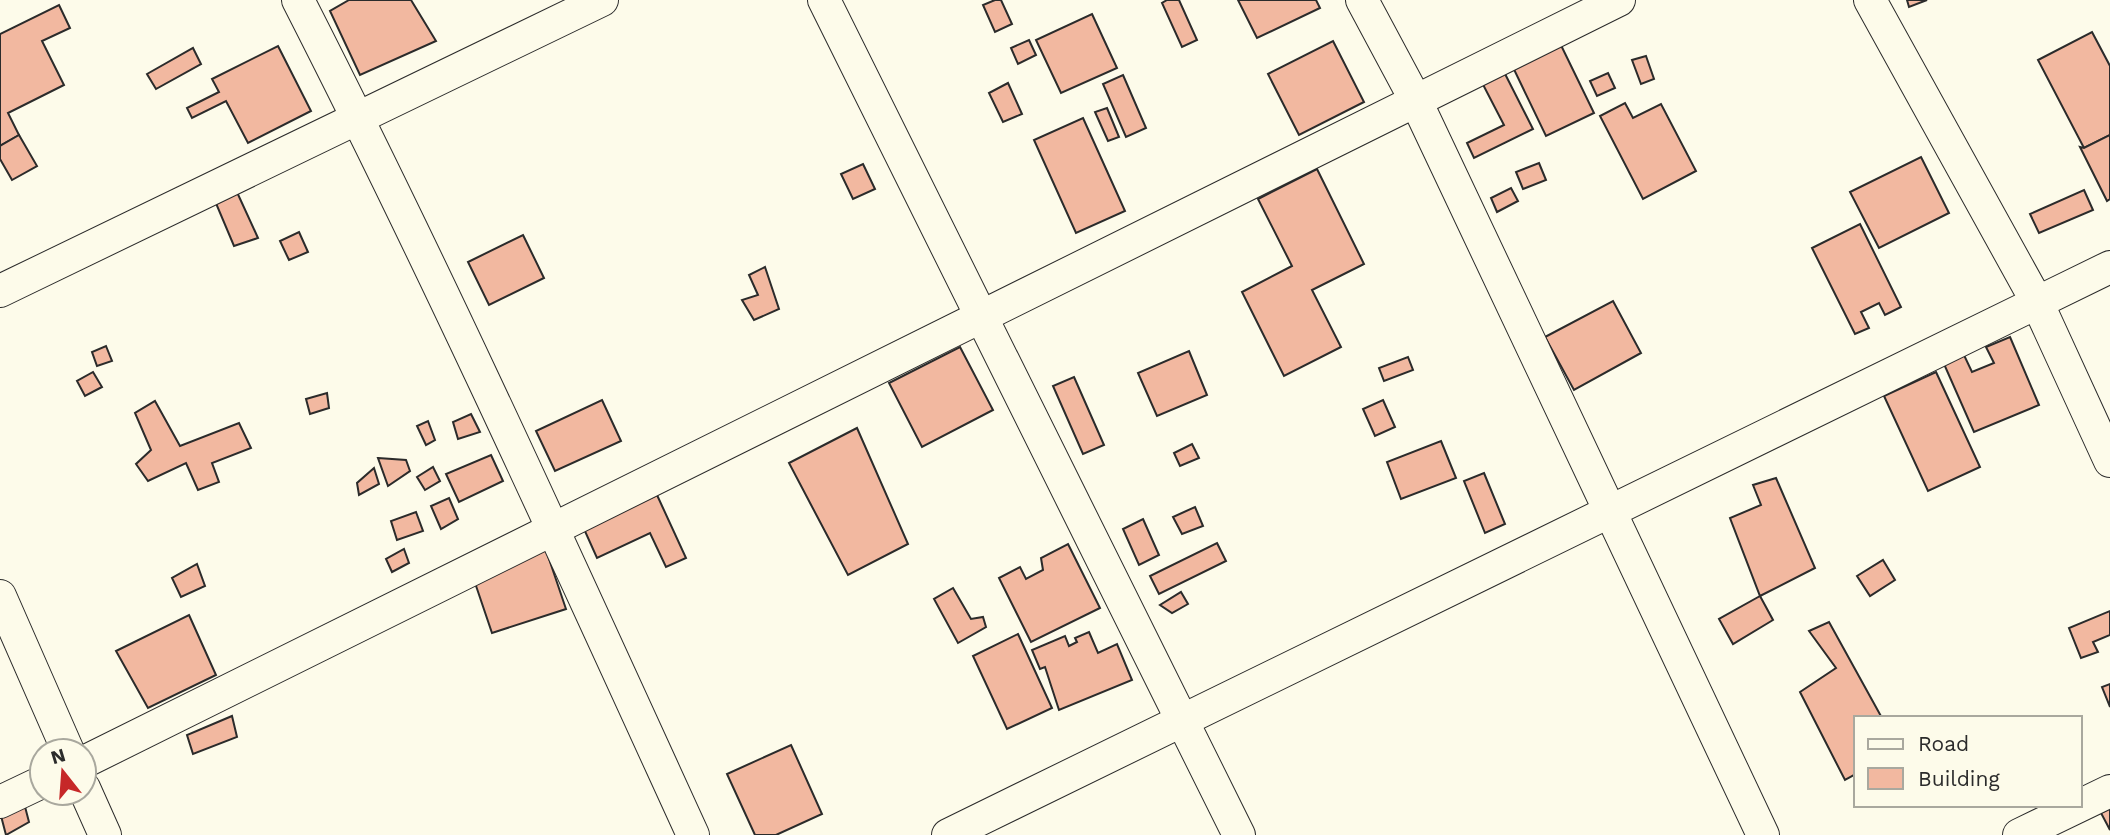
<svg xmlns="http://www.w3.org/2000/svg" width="2110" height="835" font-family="'Work Sans',sans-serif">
	<rect width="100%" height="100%" fill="#fdfbea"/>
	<!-- building -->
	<g fill="#f2b8a0" stroke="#2b2b2b" stroke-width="2">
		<path d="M349 0H411L436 41 360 75 330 11Z"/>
		<path d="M995 0H1001L1012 24 995 32 983 5Z"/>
		<path d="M1167 0H1179L1197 40 1182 47 1162 3Z"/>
		<path d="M1238 0H1316L1320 8 1257 38Z"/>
		<path d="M1907 0H1927L1909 7Z"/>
		<path d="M59 5 70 28 42 41 64 85 8 113 19 135 0 146V34Z"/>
		<path d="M1092 14 1117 68 1061 93 1036 40Z"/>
		<path d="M2092 32 2110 66V135L2084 148 2038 60Z"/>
		<path d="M1557 37 1594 113 1546 136 1509 59Z"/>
		<path d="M1029 40 1036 55 1018 64 1011 48Z"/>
		<path d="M1333 41 1364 102 1299 135 1268 74Z"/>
		<path d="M278 46 311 111 248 143 226 101 192 118 187 108 219 92 212 79Z"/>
		<path d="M193 48 201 64 156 89 147 74Z"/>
		<path d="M1646 56 1654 79 1641 84 1632 60Z"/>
		<path d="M1499 62 1533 129 1474 158 1467 143 1504 125 1477 73Z"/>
		<path d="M1608 73 1615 88 1597 96 1590 81Z"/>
		<path d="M1123 75 1146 128 1126 137 1103 84Z"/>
		<path d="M1008 83 1022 114 1003 122 989 93Z"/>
		<path d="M1625 103 1633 118 1661 104 1696 171 1643 199 1600 116Z"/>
		<path d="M1107 108 1119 137 1108 141 1095 112Z"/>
		<path d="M1083 118 1125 211 1076 233 1034 140Z"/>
		<path d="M19 135 37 166 12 180 0 159V146Z"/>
		<path d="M2110 135V199L2107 201 2080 147 2084 148Z"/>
		<path d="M1921 157 1949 213 1879 248 1850 192Z"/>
		<path d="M1539 163 1546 180 1523 189 1516 172Z"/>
		<path d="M863 164 875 189 853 199 841 174Z"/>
		<path d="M1317 169 1364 264 1312 290 1341 347 1284 376 1242 292 1292 266 1258 199Z"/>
		<path d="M1511 188 1518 201 1497 212 1491 198Z"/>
		<path d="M236 190 258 238 234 246 215 201Z"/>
		<path d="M2084 190 2093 210 2039 233 2030 214Z"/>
		<path d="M1860 224 1901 307 1885 315 1879 303 1861 312 1869 328 1855 334 1812 248Z"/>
		<path d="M299 232 308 252 289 260 280 241Z"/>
		<path d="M523 235 544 278 489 305 468 262Z"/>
		<path d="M765 267 779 309 754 320 742 300 758 295 749 275Z"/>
		<path d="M1613 301 1641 353 1574 390 1545 337Z"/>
		<path d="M2010 337 2039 405 1974 432 1944 364 1964 355 1972 372 1994 363 1986 347Z"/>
		<path d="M106 346 112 361 97 366 92 352Z"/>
		<path d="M960 347 993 410 922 447 889 383Z"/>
		<path d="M1189 351 1207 395 1157 416 1138 373Z"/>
		<path d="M1408 357 1413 370 1384 381 1379 368Z"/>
		<path d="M93 372 102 387 85 396 77 381Z"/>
		<path d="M1936 372 1980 467 1928 491 1884 396Z"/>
		<path d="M1074 377 1104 445 1083 454 1053 386Z"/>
		<path d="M327 393 329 408 310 414 306 399Z"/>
		<path d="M602 400 621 441 555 471 536 431Z"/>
		<path d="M1383 400 1395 427 1375 436 1363 409Z"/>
		<path d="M155 401 180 446 239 423 251 448 212 463 219 482 198 490 186 463 148 481 136 464 151 450 135 413Z"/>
		<path d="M471 414 480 432 458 439 453 422Z"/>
		<path d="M428 421 435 440 426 445 417 426Z"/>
		<path d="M857 428 908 544 848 575 789 463Z"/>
		<path d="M1441 441 1456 478 1401 499 1387 462Z"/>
		<path d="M1192 444 1199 458 1180 466 1174 453Z"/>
		<path d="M491 455 503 481 459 502 446 474Z"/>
		<path d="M378 458 406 460 410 471 388 486Z"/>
		<path d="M433 467 440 481 425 490 417 477Z"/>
		<path d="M374 468 379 484 359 495 357 483Z"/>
		<path d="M1484 473 1505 524 1485 533 1464 481Z"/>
		<path d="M1776 478 1815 568 1760 596 1730 518 1761 505 1753 485Z"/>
		<path d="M657 495 686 558 666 567 650 533 597 558 584 529Z"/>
		<path d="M449 498 458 519 441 529 431 506Z"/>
		<path d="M1195 507 1203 526 1182 534 1173 517Z"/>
		<path d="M416 512 423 531 397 540 391 521Z"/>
		<path d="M1143 519 1159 555 1139 565 1123 529Z"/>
		<path d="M1217 543 1226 561 1159 594 1150 576Z"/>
		<path d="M1068 544 1100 608 1031 642 999 578 1020 567 1026 579 1043 570 1041 558Z"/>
		<path d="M404 549 409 563 392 572 386 559Z"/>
		<path d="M546 550 566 609 492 633 472 574Z"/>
		<path d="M1883 560 1895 580 1870 596 1857 576Z"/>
		<path d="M197 564 205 586 181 597 172 578Z"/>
		<path d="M953 588 971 619 983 617 986 627 958 643 934 599Z"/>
		<path d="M1181 592 1188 604 1172 613 1160 605Z"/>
		<path d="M1760 596 1773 620 1733 644 1719 619Z"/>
		<path d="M2110 611V635L2093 642 2098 652 2081 658 2069 628Z"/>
		<path d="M189 615 216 675 148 708 116 651Z"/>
		<path d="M1829 622 1882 718H1856V774L1845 780 1800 692 1836 668 1809 631Z"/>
		<path d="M1089 632 1098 653 1117 644 1132 680 1059 710 1045 667 1040 669 1032 650 1065 636 1069 646 1077 642 1075 638Z"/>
		<path d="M1018 634 1052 708 1007 729 973 656Z"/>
		<path d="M2110 684V707L2102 687Z"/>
		<path d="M232 716 237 737 193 754 187 735Z"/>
		<path d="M791 745 822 814 776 835H755L727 774Z"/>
		<path d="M23 799 29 822 6 835 0 812Z"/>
		<path d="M2110 808V830L2101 813Z"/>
	</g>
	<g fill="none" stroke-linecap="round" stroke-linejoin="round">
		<!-- minor casing -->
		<g stroke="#2b2b2b" stroke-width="34">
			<g id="minor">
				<path d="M298 0C438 274 565 555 693 835"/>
				<path d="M824 0 1239 835"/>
				<path d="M1362 0 1415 99 1763 835"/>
				<path d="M1870 0 2037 302 2110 461"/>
				<path d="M0 291 602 0"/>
				<path d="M0 596 68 751"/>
				<path d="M84 762 1619 0"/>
				<path d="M84 788 105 835"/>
				<path d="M0 802 42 782"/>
				<path d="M948 835 2110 267"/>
				<path d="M2019 835 2110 791"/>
			</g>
		</g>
		<!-- minor -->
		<use href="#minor" stroke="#fdfbea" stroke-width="32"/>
	</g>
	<!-- legend -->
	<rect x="1854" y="716" width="228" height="91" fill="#fdfbea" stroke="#a9a89e" stroke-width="2"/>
	<rect x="1868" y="739" width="35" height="10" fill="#fdfbea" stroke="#a9a89e" stroke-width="2"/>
	<text x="1918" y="751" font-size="21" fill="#2b2b2b">Road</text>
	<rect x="1868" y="768" width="35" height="21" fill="#f2b8a0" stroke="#a9a89e" stroke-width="2"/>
	<text x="1918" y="786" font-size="21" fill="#2b2b2b">Building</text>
	<!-- north arrow -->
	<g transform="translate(63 772) rotate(343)"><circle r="33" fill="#fdfbea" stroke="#a9a89e" stroke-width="2"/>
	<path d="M0-5L12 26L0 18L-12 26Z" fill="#c62828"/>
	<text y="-10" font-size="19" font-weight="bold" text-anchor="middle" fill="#2b2b2b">N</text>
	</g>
</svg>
